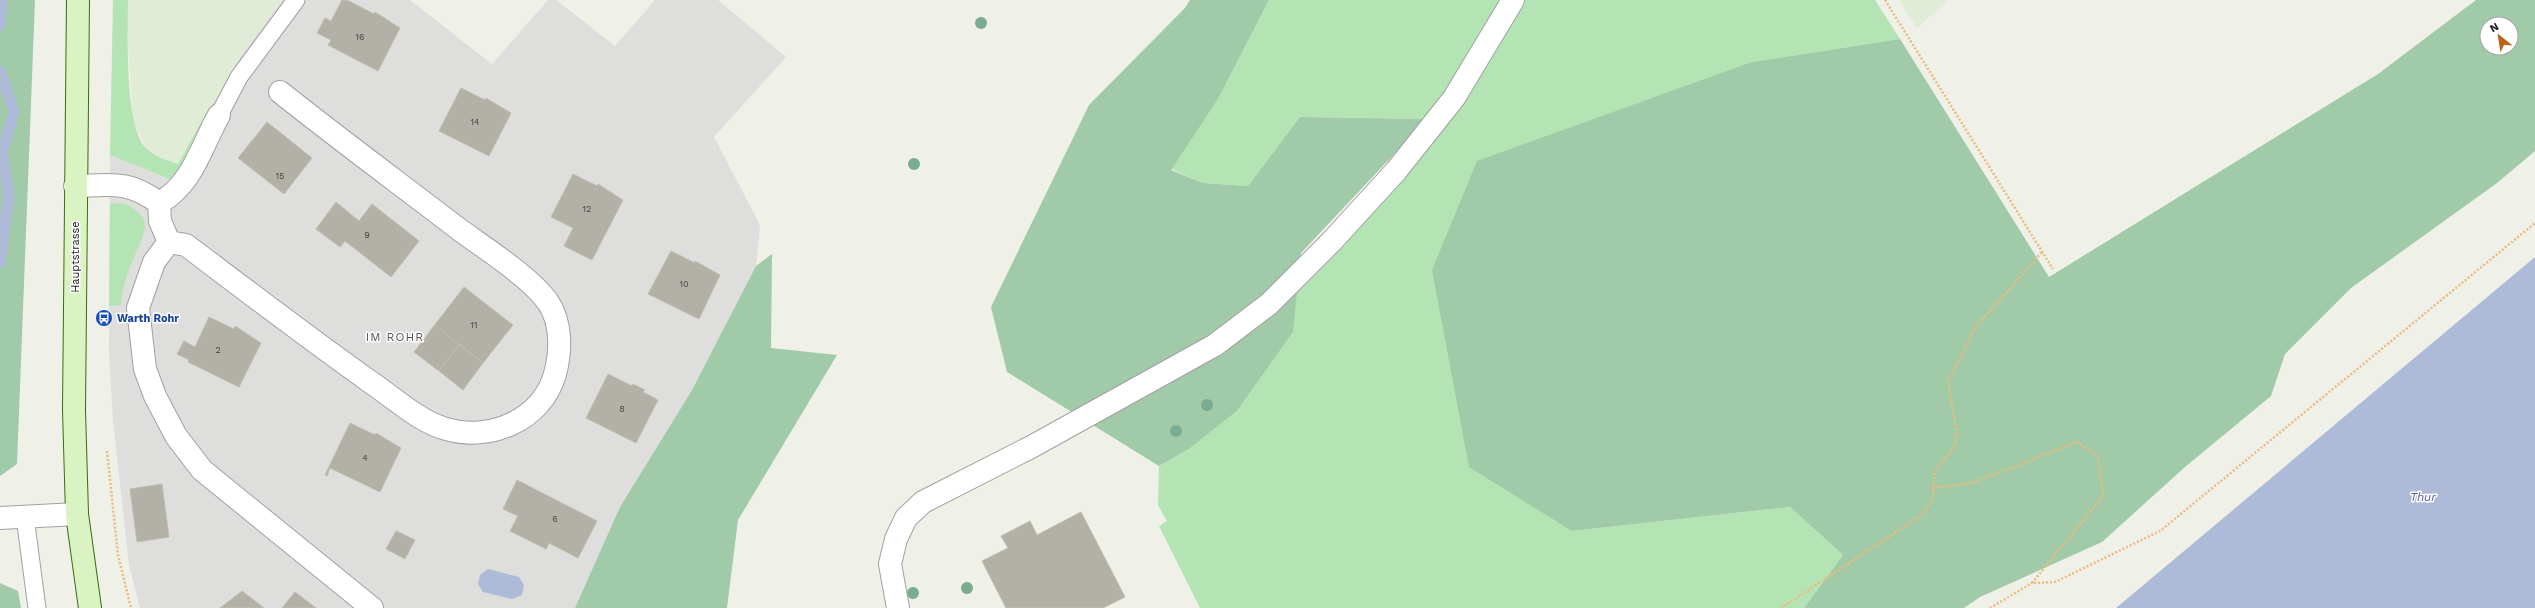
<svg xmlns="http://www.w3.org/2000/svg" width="2535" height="608" font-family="'Work Sans',sans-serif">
	<rect width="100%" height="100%" fill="#eff0e8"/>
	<!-- residential -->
	<path fill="#dededd" d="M282 0H410L492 64 548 0H556L615 46 655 0H718L786 57 714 137 760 225 756 266 692 390 620 507 575 608H140L129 565 113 421 109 353 110 155 174 181 210 106 242 54Z"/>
	<!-- farmland -->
	<g fill="#e0ecd5">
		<path d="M128 0H281L242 54 178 164 159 158 145 146 133 121 128 42Z"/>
		<path d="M1899 0H1948L1917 28Z"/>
	</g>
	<!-- grass -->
	<g fill="#b5e4b4">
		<path d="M113 0H128C128 31 124 126 146 148 155 157 166 160 178 164L210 106 174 181 110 155Z"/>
		<path d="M1269 0H1503L1490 25 1427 119 1300 117 1248 186 1203 183 1171 169 1218 99Z"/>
		<path d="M1521 0H1875L1900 39 1752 62 1572 531 1790 507 1843 555 1804 608H1200L1159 526 1167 521 1158 505 1159 466 1189 449 1237 411 1293 332 1295 290Z"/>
		<path d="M122 203C158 217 143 234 133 260 127 274 122 290 121 305L109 306 110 204Z"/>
	</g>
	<!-- forest -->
	<g fill="#a1caa8" fill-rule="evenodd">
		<path d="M0 0H35L17 464 0 476Z"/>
		<path d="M1190 0H1269L1218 99 1171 170 1203 183 1248 186 1300 117 1427 119 1301 253 1293 332 1237 411 1189 449 1159 466 1007 372 991 307 1089 105 1185 8Z"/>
		<path d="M2476 0H2535V151L2497 183 2351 288 2285 354 2271 396 2185 467 2102 542 1980 597 1964 608H1804L1843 555 1790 507 1572 531 1469 467 1432 270 1477 161 1752 62 1900 39 2049 277 2378 74ZM2487 24H2511V48H2487Z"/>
		<path d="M772 254 771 348 837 355 738 520 727 608H575L620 507 692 390 756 266Z"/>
		<path d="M0 583 18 591 21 608H0Z"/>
	</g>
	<!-- water -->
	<g fill="#adbbd8">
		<path d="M2535 257V608H2116Z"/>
		<path d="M488 569 519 577 524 585 522 595 512 599 483 592 478 584 480 575Z"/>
	</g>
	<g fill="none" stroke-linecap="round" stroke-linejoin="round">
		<!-- stream -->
		<g stroke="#adbbd8" stroke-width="11">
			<path d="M0 25 2 0"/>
			<path d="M0 71 14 112 2 153 9 195 0 263"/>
		</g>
	</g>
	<!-- building -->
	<g fill="#b2b0a7" stroke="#c0beac">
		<path d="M342 0H347L374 14 375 12 400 28 378 71 328 45 331 40 317 33 325 18 331 21Z"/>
		<path d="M461 88 485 100 486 98 511 113 489 156 439 131Z"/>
		<path d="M267 122 312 158 284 194 238 158Z"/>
		<path d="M573 174 597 186 598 184 623 200 592 260 564 246 573 228 551 217Z"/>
		<path d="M336 202 359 221 372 204 419 241 391 277 345 241 340 247 316 229Z"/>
		<path d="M671 251 695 263V261L720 275 699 319 648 294Z"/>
		<path d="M464 287 513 325 483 363 446 335 442 340 430 331Z"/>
		<path d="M209 317 234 329 235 326 261 343 239 387 188 362 189 360 177 354 184 341 195 347Z"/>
		<path d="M435 325 459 345 439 371 414 352Z"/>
		<path d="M459 345 483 363 463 390 439 371Z"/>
		<path d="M608 374 632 386 633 384 645 390 643 392 658 400 636 443 586 418Z"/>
		<path d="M350 423 375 435 376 433 401 448 380 492 330 468 327 476 325 475Z"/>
		<path d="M517 480 597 521 578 558 549 543 546 549 510 531 518 516 503 509Z"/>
		<path d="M162 484 169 537 137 542 130 489Z"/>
		<path d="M1081 512 1125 597 1103 608H1006L982 561 1008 548 1001 536 1030 521 1037 535Z"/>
		<path d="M396 531 415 540 405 559 386 549Z"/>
		<path d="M242 591 264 608H220Z"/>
		<path d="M295 592 316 608H282Z"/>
	</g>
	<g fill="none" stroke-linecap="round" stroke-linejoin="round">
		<!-- service casing -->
		<g stroke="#a1a1a1" stroke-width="19">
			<g id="service">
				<path d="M219 115 239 77 296 0"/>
				<path d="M25 517 37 608"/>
			</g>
		</g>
		<!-- minor casing -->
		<g stroke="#a1a1a1" stroke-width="24">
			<g id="minor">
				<path d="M75 186C112 185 128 180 159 203L160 221 169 242 186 245C247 291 307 337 369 381 393 397 418 421 446 429 490 442 542 420 555 374 561 352 562 323 548 302 530 277 486 249 460 230 400 184 339 139 280 92"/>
				<path d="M159 203C193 184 201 147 219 115"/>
				<path d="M169 242 154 262 138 308 145 369 155 396 176 436 202 470 372 608"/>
				<path d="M898 608 890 564 896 539 906 518 923 502 1033 446 1215 345 1269 304 1331 242 1396 171 1454 98 1513 0"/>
			</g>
		</g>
		<!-- tertiary casing -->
		<g stroke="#a1a1a1" stroke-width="24">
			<path id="tertiary" d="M0 518 77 514"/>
		</g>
		<!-- secondary casing -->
		<g stroke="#396d11" stroke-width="24">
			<path id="secondary" d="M78 0 74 410 77 514 90 608"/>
		</g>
		<!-- path -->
		<g stroke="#ebbb7e" stroke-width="2.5" stroke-dasharray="2 2" stroke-linecap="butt">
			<path d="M1885 0 2053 269"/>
			<path d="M107 451 118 555 131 608"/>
			<path d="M1933 488 1972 483 2077 442 2098 456 2103 496 2032 583 2055 582 2160 531 2535 223"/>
			<path d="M1781 608 1922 515 1932 500 1935 471 1954 447 1957 432 1948 382 1975 328 2043 251"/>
			<path d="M1990 608 2032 583"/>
		</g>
		<!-- service -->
		<use href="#service" stroke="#fff" stroke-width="17"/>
		<!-- minor -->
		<use href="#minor" stroke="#fff" stroke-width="22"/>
		<!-- tertiary -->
		<use href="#tertiary" stroke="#fff" stroke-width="22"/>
		<!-- secondary -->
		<use href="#secondary" stroke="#daf3c2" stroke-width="22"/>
	</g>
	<!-- trees -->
	<g fill="#79ac91">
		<circle cx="981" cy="23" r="6"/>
		<circle cx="914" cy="164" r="6"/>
		<circle cx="1207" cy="405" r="6"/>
		<circle cx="1176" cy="431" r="6"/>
		<circle cx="967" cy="588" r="6"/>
		<circle cx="913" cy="593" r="6"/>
	</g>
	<!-- icons -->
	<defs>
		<g id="bus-disc" transform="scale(0.9)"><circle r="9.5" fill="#1a4fb4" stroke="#fff"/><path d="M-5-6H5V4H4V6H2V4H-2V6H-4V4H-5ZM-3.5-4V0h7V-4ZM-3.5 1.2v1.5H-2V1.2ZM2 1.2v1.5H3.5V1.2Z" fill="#fff"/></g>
	</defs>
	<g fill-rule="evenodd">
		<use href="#bus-disc" x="104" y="318"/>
	</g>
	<g text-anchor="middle" stroke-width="3" stroke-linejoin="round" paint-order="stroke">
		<!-- number labels -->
		<g font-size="9" fill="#444442">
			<text x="360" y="40">16</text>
			<text x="475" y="125">14</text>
			<text x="280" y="179">15</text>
			<text x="587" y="212">12</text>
			<text x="367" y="238">9</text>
			<text x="684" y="287">10</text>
			<text x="474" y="328">11</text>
			<text x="218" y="353">2</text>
			<text x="622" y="412">8</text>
			<text x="365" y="461">4</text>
			<text x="555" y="522">6</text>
		</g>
		<!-- street labels -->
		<g font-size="11" fill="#202020" stroke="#fff">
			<text transform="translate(75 257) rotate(-90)" y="4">Hauptstrasse</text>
		</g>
		<!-- transit labels -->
		<g font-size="11" font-weight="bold" fill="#164399" stroke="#fff" text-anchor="start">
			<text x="117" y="322">Warth Rohr</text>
		</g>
		<!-- neighbourhood labels -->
		<g font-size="12" letter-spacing="1" fill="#535353" stroke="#fff">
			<text x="395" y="341">IM ROHR</text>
		</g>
		<!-- water labels -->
		<g font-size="12" font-style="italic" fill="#565aa6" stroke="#fff">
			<text x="2423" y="501">Thur</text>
		</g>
	</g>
	<!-- north arrow -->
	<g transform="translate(2499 36) rotate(330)"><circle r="19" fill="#ffffff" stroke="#a6a6a6"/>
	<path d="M0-3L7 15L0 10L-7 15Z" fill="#ba6216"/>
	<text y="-6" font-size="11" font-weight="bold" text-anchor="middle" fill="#202020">N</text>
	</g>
</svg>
